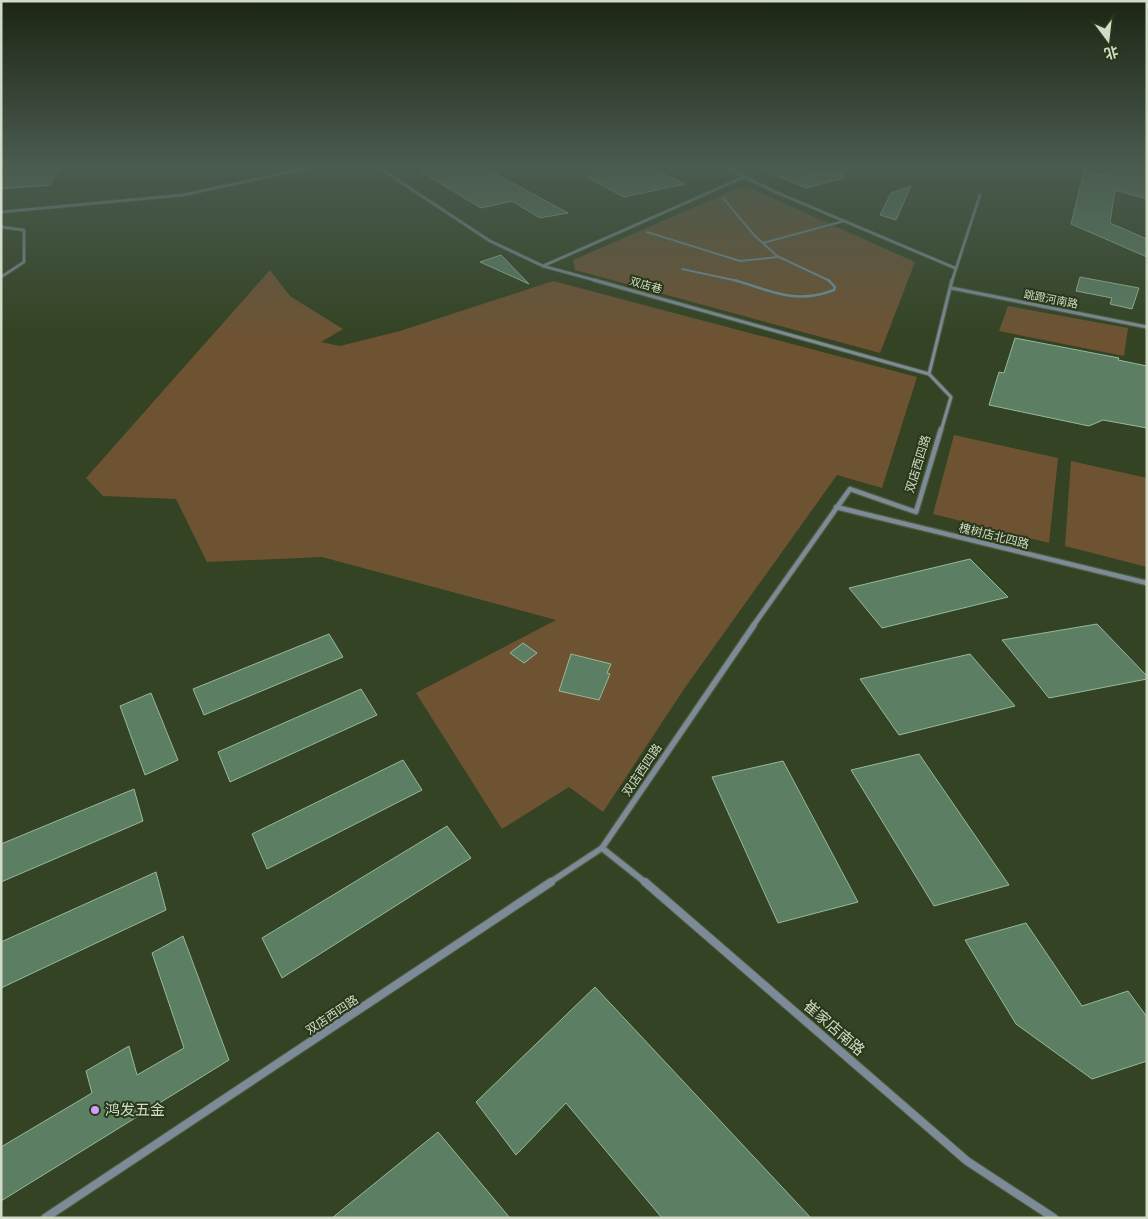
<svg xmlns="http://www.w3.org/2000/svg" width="1148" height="1219" font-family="Signika,'Noto Sans SC',sans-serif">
	<rect width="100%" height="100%" fill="#334323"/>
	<!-- green -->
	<g fill="#6e5333">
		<path d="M738 188 752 189 915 262 880 353 575 270 573 260Z"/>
		<path d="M270 270 290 296 343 329 321 342 340 346 400 331 553 281 917 377 882 488 837 475 684 689 603 812 569 787 502 829 416 693 556 620 322 557 207 562 176 499 103 496 86 478Z"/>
		<path d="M1008 306 1128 328 1124 356 999 331Z"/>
		<path d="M954 435 1058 458 1049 543 933 514Z"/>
		<path d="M1071 461 1147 478V567L1065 546Z"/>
	</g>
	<!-- building -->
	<g fill="#5c7e63" stroke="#96b99c">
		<path d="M60 167 50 185 1 189V178L6 171Z"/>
		<path d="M441 167H483L568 213 540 218 512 201 481 208 420 171Z"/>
		<path d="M586 167H649L685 184 624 197 587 177 601 174Z"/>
		<path d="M756 167H812L807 173H843L844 178 806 188Z"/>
		<path d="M1119 167 1147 170V199L1115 190 1110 223 1147 239V257L1071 224 1084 171 1101 175Z"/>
		<path d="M911 186 896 220 880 215 891 193Z"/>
		<path d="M501 255 529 284 480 262Z"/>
		<path d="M1080 277 1139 288 1132 309 1110 304 1112 298 1076 291Z"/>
		<path d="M1015 338 1119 358 1118 360 1147 366V428L1103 420 1089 426 989 405 999 372 1004 373Z"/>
		<path d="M970 559 1008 597 882 628 849 588Z"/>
		<path d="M1097 624 1147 676V679L1049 698 1002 640Z"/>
		<path d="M329 634 343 657 204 715 193 689Z"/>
		<path d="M523 643 537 653 524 663 510 653Z"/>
		<path d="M571 654 611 664 607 673 610 674 599 700 559 691Z"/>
		<path d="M970 654 1015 706 899 735 860 679Z"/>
		<path d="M361 689 377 715 230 782 218 752Z"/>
		<path d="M151 693 178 760 145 775 120 706Z"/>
		<path d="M919 754 1009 885 934 906 851 770Z"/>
		<path d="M403 760 422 790 267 869 252 834Z"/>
		<path d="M783 761 858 902 778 923 712 777Z"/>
		<path d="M134 789 143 821 1 882V844Z"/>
		<path d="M447 826 471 858 282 978 262 938Z"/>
		<path d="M156 872 166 910 1 988V942Z"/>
		<path d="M1026 923 1082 1006 1128 991 1147 1017V1061L1092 1079 1016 1024 965 940Z"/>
		<path d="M183 936 229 1060 1 1201V1147L92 1093 86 1071 129 1046 137 1075 184 1048 152 953Z"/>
		<path d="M595 987 811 1218H662L566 1103 516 1155 476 1102Z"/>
		<path d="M438 1132 510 1218H332Z"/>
	</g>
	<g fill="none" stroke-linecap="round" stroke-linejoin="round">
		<!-- service-far1 casing -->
		<g stroke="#4f5e41" stroke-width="3">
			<g id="service-far1">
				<path d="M723 198 755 236 777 256 830 281"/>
				<path d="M647 232 740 261 778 257"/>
				<path d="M763 243 844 221"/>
				<path d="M682 269 738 281"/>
			</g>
		</g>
		<!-- service casing -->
		<g stroke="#4f5e41" stroke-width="4.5">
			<path id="service" d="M734 280C772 291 795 305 834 290L835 287 828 280"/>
		</g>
		<!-- minor-far4 casing -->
		<g stroke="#4f5e41" stroke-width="4">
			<g id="minor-far4">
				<path d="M378 167 490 241 543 266 598 281"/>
				<path d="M725 167 771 190 955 268"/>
				<path d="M1 212 183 195 312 167"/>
				<path d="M1 227 24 230V262L1 277"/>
				<path d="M543 266 744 177"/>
				<path d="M952 281 980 195"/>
			</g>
		</g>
		<!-- minor-far3 casing -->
		<g stroke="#4f5e41" stroke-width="5">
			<g id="minor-far3">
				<path d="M594 280 929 374"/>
				<path d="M951 288 1147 327"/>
				<path d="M941 431 951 397 929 374 952 280"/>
			</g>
		</g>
		<!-- minor-far2 casing -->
		<g stroke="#4f5e41" stroke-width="7">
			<g id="minor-far2">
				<path d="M836 507 1147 583"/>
				<path d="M753 626 850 489 916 512 941 429"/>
			</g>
		</g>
		<!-- minor-far1 casing -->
		<g stroke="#4f5e41" stroke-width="8">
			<g id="minor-far1">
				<path d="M602 848 646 883"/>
				<path d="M549 883 602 848 754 625"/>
			</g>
		</g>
		<!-- minor casing -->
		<g stroke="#4f5e41" stroke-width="10">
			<g id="minor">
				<path d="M645 882 967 1161 1054 1218"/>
				<path d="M45 1218 551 882"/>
			</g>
		</g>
		<!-- service-far1 -->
		<use href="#service-far1" stroke="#7d8a98" stroke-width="2"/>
		<!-- service -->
		<use href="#service" stroke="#7d8a98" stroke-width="2.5"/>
		<!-- minor-far4 -->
		<use href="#minor-far4" stroke="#7d8a98" stroke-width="2.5"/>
		<!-- minor-far3 -->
		<use href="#minor-far3" stroke="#7d8a98" stroke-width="3"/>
		<!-- minor-far2 -->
		<use href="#minor-far2" stroke="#7d8a98" stroke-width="4.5"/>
		<!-- minor-far1 -->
		<use href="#minor-far1" stroke="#7d8a98" stroke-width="5.5"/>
		<!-- minor -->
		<use href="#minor" stroke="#7d8a98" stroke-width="8"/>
	</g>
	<!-- sky -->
	<linearGradient id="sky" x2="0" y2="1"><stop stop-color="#1c2513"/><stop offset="0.49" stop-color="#4a5b50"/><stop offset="1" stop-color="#4a5b50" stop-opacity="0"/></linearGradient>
	<rect width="1148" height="338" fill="url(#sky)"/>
	<!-- markers -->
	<circle fill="#d49cfc" stroke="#293818" stroke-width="2" cx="95" cy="1110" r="5"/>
	<g text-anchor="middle" stroke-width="4" stroke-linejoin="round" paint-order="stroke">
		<!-- far-street labels -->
		<g font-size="11" fill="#d1dbc8" stroke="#293818">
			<text transform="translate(646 285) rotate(16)" y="4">双店巷</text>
			<text transform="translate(1051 299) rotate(11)" y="4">跳蹬河南路</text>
		</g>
		<!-- street labels -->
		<g font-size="12" fill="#d1dbc8" stroke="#293818">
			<text transform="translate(918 464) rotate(-73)" y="4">双店西四路</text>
			<text transform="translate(994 536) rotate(14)" y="4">槐树店北四路</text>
			<text transform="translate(642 770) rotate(-56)" y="4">双店西四路</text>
			<text transform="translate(332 1015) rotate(-34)" y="4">双店西四路</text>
		</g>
		<!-- near-street labels -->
		<g font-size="15" fill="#d1dbc8" stroke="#293818">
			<text transform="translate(834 1028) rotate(41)" y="5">崔家店南路</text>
		</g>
		<!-- near-poi labels -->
		<g font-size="15" fill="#d1dbc8" stroke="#293818" text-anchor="start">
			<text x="105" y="1115">鸿发五金</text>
		</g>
	</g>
	<!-- border -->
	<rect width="1148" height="1219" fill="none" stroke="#d1dbc8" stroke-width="5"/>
	<!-- north arrow -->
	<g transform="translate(1108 40) rotate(165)" stroke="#293818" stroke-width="4" paint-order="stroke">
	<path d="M0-4L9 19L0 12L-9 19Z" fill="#d1dbc8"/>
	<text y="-8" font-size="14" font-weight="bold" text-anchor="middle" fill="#d1dbc8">北</text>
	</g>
</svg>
